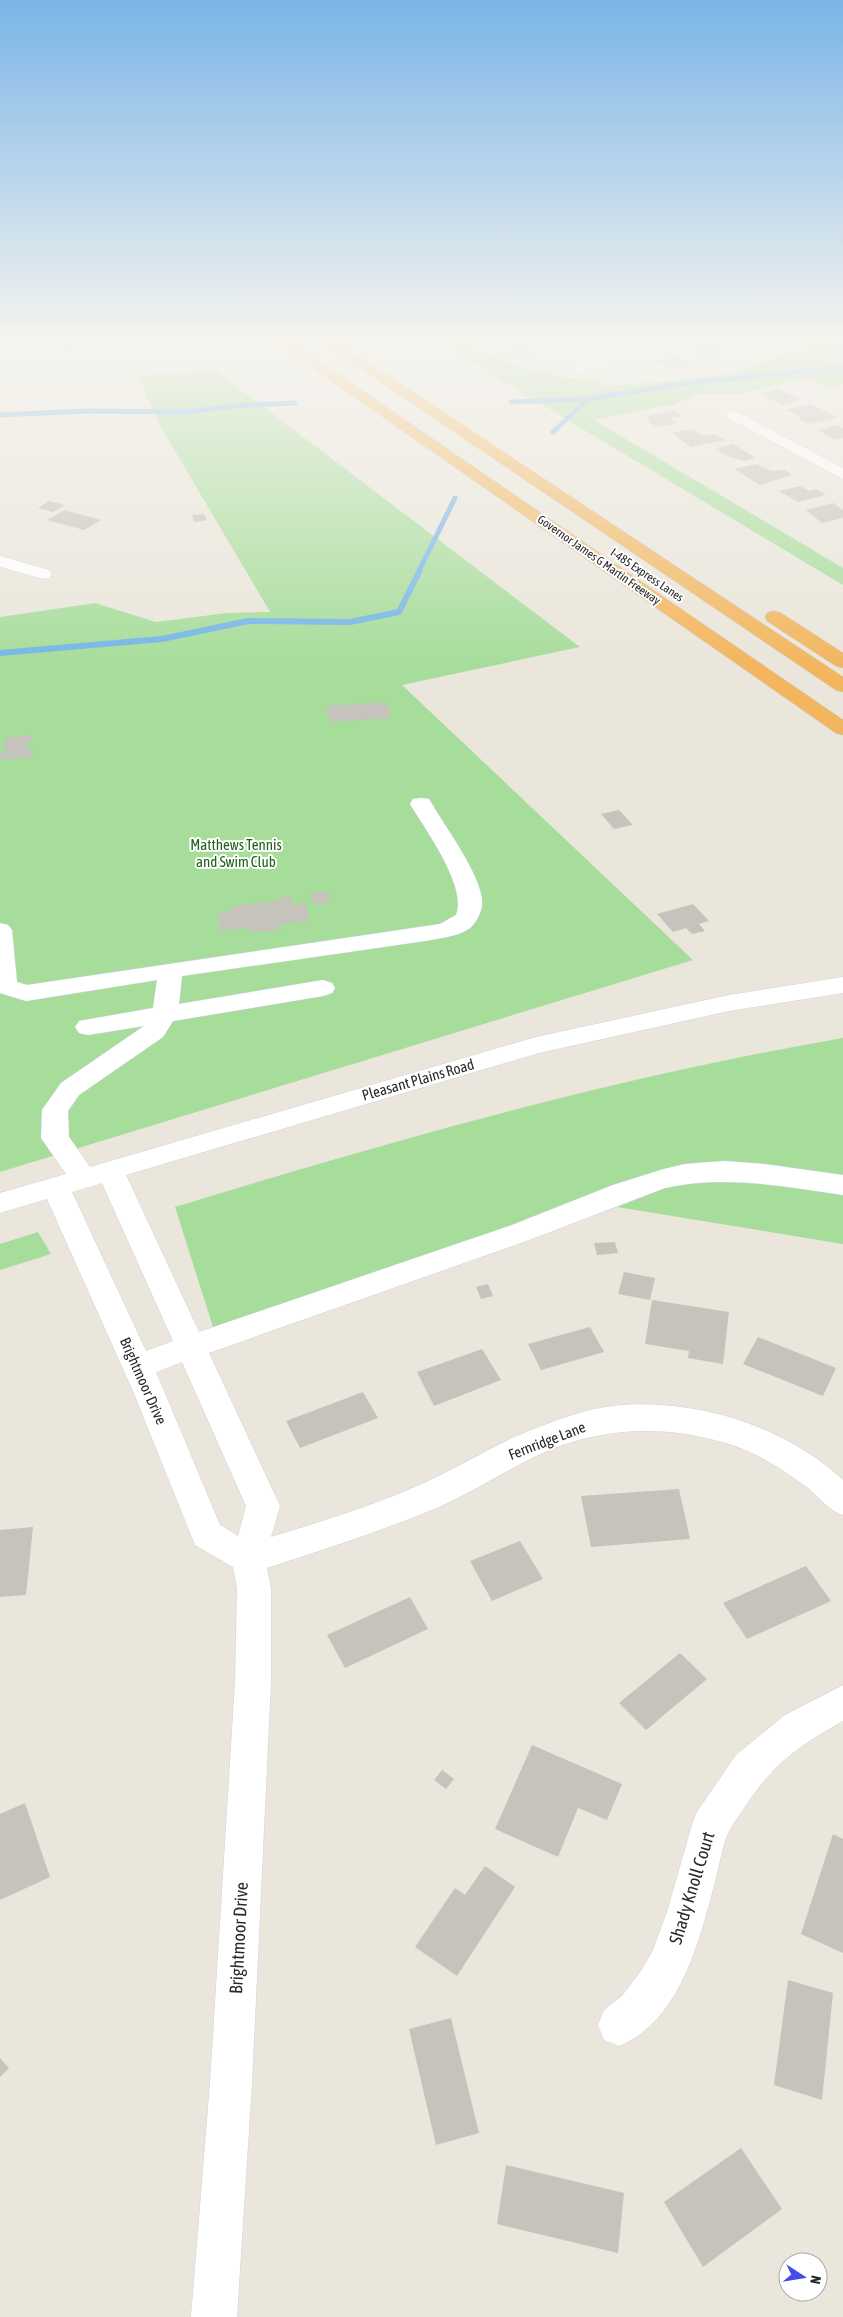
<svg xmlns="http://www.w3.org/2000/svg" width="843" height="2317" font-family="'Asap Condensed',sans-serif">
	<rect width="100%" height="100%" fill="#eae6db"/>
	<!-- green -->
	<g fill="#a7dd9b">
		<path d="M436 341H472L463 344 529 370H549L555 375 567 378 592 379 608 386 683 380 734 373 821 341H843V383L832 388 805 378 733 395 698 394 675 404 594 420 843 568V585Z"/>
		<path d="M216 371 580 647 402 685 693 960 0 1172V617L95 603 156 622 227 613 270 612 158 422 138 376Z"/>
		<path d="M843 1038V1244L617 1207 220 1349 175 1207C394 1140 616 1077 843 1038Z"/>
		<path d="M38 1232 51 1254 0 1270V1244Z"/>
	</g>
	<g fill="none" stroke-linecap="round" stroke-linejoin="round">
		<!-- stream-far1 -->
		<g stroke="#75b6e6" stroke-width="5">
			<path d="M511 402 588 399 680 384 843 367"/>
			<path d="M0 415 86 411 184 412 245 405 295 403"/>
			<path d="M553 432 588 399"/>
			<path d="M419 571 455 498"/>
		</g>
		<!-- stream -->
		<path stroke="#75b6e6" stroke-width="6" d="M0 653 162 639 248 621 350 622 399 612 420 570"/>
	</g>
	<!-- building -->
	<g fill="#c5c3bb">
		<path d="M68 341H91L67 351 53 347Z"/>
		<path d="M711 342 730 350 706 358 689 352Z"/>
		<path d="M524 345 540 351 526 356 530 357 519 361 503 352Z"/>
		<path d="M678 357 701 365 677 370 654 361Z"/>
		<path d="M776 389 801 399 782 405 760 394Z"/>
		<path d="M810 404 838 417 809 424 797 418 801 417 787 410Z"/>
		<path d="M675 410 682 417 671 418 677 424 657 427 646 420 650 419 646 416Z"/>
		<path d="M837 425 843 428V438L835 440 818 430Z"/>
		<path d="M692 429 704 436 715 434 725 440 691 447 672 433Z"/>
		<path d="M733 444 756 458 745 461 727 456 715 449Z"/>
		<path d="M756 464 772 471 785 470 792 475 760 485 734 469Z"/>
		<path d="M800 486 809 491 816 489 826 495 798 502 779 491Z"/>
		<path d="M49 501 65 505 53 512 38 508Z"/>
		<path d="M833 503 843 510V518L822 523 806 510Z"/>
		<path d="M64 510 101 520 84 530 47 520Z"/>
		<path d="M204 514 207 520 194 522 192 515Z"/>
		<path d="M387 702 391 718 330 722 327 706Z"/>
		<path d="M32 735V742H27L28 750H33V757L1 760V753L5 752 4 738Z"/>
		<path d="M619 810 633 825 614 829 601 814Z"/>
		<path d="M328 891 331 902 313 904 311 893Z"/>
		<path d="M289 896 293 904 305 903 310 921 280 924 281 929 251 933 250 927 220 931 217 914 231 912 230 907 281 900V897Z"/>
		<path d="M693 904 709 921 699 924 705 931 692 934 686 928 673 932 657 914Z"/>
		<path d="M615 1242 618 1253 597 1255 594 1243Z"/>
		<path d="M624 1272 655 1278 650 1300 618 1294Z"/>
		<path d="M488 1284 493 1296 481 1299 476 1287Z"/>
		<path d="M652 1300 729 1312 723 1364 688 1358 689 1351 645 1344Z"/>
		<path d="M590 1327 604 1352 541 1370 528 1344Z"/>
		<path d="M758 1337 836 1368 823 1396 743 1364Z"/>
		<path d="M482 1349 501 1380 434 1406 417 1372Z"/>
		<path d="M363 1392 378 1418 300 1448 286 1421Z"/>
		<path d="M679 1489 690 1539 591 1547 581 1496Z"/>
		<path d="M33 1527 26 1595 0 1597V1530Z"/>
		<path d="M520 1541 543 1579 492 1601 470 1561Z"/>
		<path d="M806 1566 831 1601 747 1639 723 1603Z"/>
		<path d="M410 1597 428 1629 345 1668 327 1635Z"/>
		<path d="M680 1653 707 1679 646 1730 619 1703Z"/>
		<path d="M532 1745 622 1784 607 1820 578 1808 558 1857 495 1829Z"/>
		<path d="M442 1770 454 1779 446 1789 434 1780Z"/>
		<path d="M25 1803 50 1877 0 1900V1814Z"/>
		<path d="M833 1834 843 1839V1953L801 1934Z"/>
		<path d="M485 1866 515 1887 457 1976 415 1947 455 1888 465 1895Z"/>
		<path d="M788 1980 833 1993 822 2100 774 2085Z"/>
		<path d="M451 2018 479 2133 436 2145 409 2029Z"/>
		<path d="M0 2058 9 2068 0 2077Z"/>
		<path d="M741 2148 782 2209 703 2267 664 2202Z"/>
		<path d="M506 2165 624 2193 618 2253 497 2224Z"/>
	</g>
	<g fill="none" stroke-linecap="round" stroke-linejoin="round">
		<!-- minor casing -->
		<g stroke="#d1d1e1" stroke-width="1">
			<g id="minor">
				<path d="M636 341H656L654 344 607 360 580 373 573 369 597 354Z"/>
				<path d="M733 410 843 468V479L728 418 725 415 728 412Z"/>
				<path d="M0 556 49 570 52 574 49 578 43 579 0 567Z"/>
				<path d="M421 798 429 799 432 804C446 828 480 874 482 900 483 910 477 922 470 928 458 937 439 938 425 941L182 976 179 1004 323 980 332 983 335 988 332 993 323 996 173 1021 163 1037 79 1095 68 1111 69 1137 90 1167 536 1037 729 995 843 977V993L729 1011 539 1053 126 1175 199 1332 512 1225 613 1185 664 1169 685 1164 724 1161 764 1164 843 1175V1195C783 1186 725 1175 665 1188L532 1239 209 1353 280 1506 271 1537C320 1522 370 1507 417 1486 459 1468 497 1442 539 1427 562 1418 588 1409 612 1406 691 1397 785 1425 843 1480V1515C827 1509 820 1498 808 1488 784 1470 758 1453 729 1444 668 1425 604 1426 545 1452 509 1468 477 1490 441 1506 385 1530 325 1549 267 1568L271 1588V1682L252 2083 237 2317H191L210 2083 235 1682 237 1588 233 1567 195 1545 133 1391 47 1199 0 1213V1193L66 1174 41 1138 42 1110 61 1083 144 1026 88 1035 79 1033 75 1027 79 1021 153 1008 157 980 26 1001 0 993V923L8 925 12 930 17 982 27 985 440 924 456 915C468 887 425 829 410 804L413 799ZM102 1183 173 1341 146 1351 72 1192ZM182 1362 246 1506 238 1536 220 1525 156 1372Z"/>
				<path d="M843 1685V1721C798 1746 773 1764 744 1808 739 1816 732 1825 728 1833 722 1847 720 1863 716 1878 700 1937 682 2020 619 2046L604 2040 598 2025 604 2010 622 1996 641 1971 653 1950 667 1912 692 1825 697 1812 736 1755 785 1715Z"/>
			</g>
		</g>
		<!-- highway casing -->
		<g stroke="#c7c7c7" stroke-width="1">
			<g id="highway">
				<path d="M274 341H290L843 720V735L836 733Z"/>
				<path d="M320 341H336L843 677V692L836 690Z"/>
				<path d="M774 611 781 613 843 653V668L836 666 767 621 765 617 767 613Z"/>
			</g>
		</g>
		<!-- minor -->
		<use href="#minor" fill="#fff" fill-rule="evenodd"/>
		<!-- highway -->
		<use href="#highway" fill="#f3b65e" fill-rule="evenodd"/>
	</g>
	<!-- sky -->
	<linearGradient id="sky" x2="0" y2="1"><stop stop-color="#7ab5e7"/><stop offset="0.51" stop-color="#f6f4ef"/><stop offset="1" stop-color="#f6f4ef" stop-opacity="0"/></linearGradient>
	<rect width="843" height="665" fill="url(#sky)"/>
	<g text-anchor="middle" stroke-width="4" stroke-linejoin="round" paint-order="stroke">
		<!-- far-street labels -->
		<g font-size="12" fill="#292929" stroke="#fff">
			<text transform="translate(599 560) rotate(35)" y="4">Governor James G Martin Freeway</text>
			<text transform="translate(647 575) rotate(34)" y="4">I-485 Express Lanes</text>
		</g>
		<!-- park labels -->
		<g font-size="15" fill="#22601e" stroke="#fff">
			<text x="236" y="850">Matthews Tennis<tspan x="236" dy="17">and Swim Club</tspan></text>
		</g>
		<!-- street labels -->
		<g font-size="15" fill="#292929" stroke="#fff">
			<text transform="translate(418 1080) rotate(-16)" y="5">Pleasant Plains Road</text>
			<text transform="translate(143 1381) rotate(66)" y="5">Brightmoor Drive</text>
			<text transform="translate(547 1441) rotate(-21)" y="5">Fernridge Lane</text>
		</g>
		<!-- near-street labels -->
		<g font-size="18" fill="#292929" stroke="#fff">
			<text transform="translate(692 1888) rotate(-73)" y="6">Shady Knoll Court</text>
			<text transform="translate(239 1938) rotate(-87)" y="6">Brightmoor Drive</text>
		</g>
	</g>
	<!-- north arrow -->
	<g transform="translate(803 2277) rotate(102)"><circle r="24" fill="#ffffff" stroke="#a9a9a9"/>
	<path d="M0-4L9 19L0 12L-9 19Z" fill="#464aed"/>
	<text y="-8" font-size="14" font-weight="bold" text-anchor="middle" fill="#292929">N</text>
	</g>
</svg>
